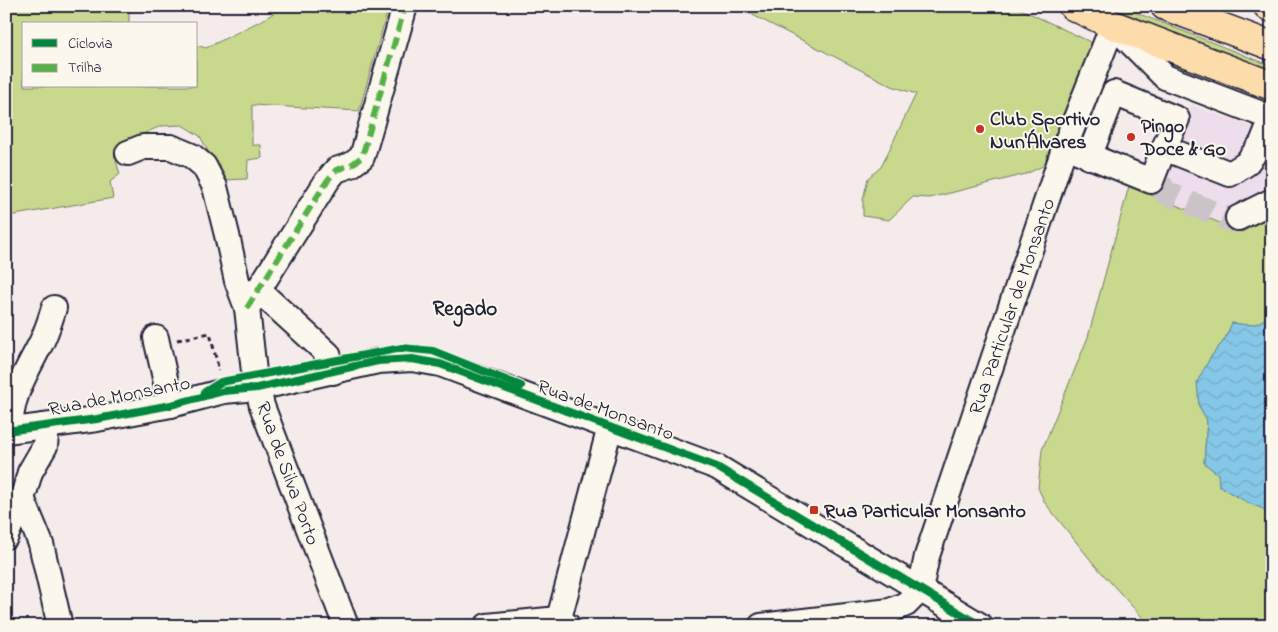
<svg xmlns="http://www.w3.org/2000/svg" width="1278" height="632" font-family="'Indie Flower',sans-serif">
	<defs>
		<pattern id="water-waves" width="16" height="10" patternUnits="userSpaceOnUse" patternTransform="scale(1.25)"><rect width="16" height="10" fill="#85c7e6"/><path d="M0 5q4-4 8 0t8 0" fill="none" stroke="#73abc6"/></pattern>
	</defs>
	<rect width="100%" height="100%" fill="#f5ebeb"/>
	<filter id="ink" filterUnits="userSpaceOnUse"><feTurbulence type="fractalNoise" baseFrequency=".02" numOctaves="2"/><feDisplacementMap in="SourceGraphic" scale="10" xChannelSelector="R" yChannelSelector="G"/><feConvolveMatrix kernelMatrix="1 2 1 2 8 2 1 2 1" color-interpolation-filters="sRGB"/></filter>
	<g filter="url(#ink)">
		<!-- built -->
		<path fill="#eeddea" d="M1191 105 1272 134V215L1242 232 1154 197Z"/>
		<!-- green -->
		<g fill="#c8d88c" stroke="#757d64">
			<path d="M6 6H129V24H24V86H196V45L206 48 266 18 284 6H389L359 111 252 105V145H261L262 158 248 160 247 179 223 180 200 136 182 125 161 126 129 140 116 161 120 174 110 182 113 198 9 216 6 222Z"/>
			<path d="M735 6H1014L1097 45 1047 164 1026 174 930 198 913 197 889 220 863 216V200L868 178 881 167 916 94 892 86Z"/>
			<path d="M1119 6 1272 66V74L1117 10Z"/>
			<path d="M1129 186 1242 232 1272 215V312C1257 327 1252 326 1232 323L1225 339 1210 358 1199 406 1207 420 1204 463 1218 474 1230 493 1253 505 1266 509 1272 517V626H1150L1093 563 1045 503 1038 488 1042 450 1088 337Z"/>
		</g>
		<!-- water -->
		<path fill="url(#water-waves)" stroke="#5d85a2" d="M1272 312V517C1264 507 1261 509 1251 504 1240 498 1229 493 1219 485L1218 474 1204 463 1207 420 1199 406 1197 382 1210 358 1225 339 1232 323C1253 326 1257 327 1272 312Z"/>
		<g fill="none" stroke-linecap="round" stroke-linejoin="round">
			<!-- minor-tunnel -->
			<path stroke="#cbc3c8" stroke-width="24" stroke-dasharray="24 12" stroke-linecap="butt" d="M1160 184 1166 193 1233 221 1238 218"/>
			<!-- minor casing -->
			<g stroke="#22223b" stroke-width="28">
				<g id="minor">
					<path d="M1065 146 1151 181 1164 148 1230 174 1246 164 1262 143 1272 118"/>
					<path d="M128 153 143 147H171L192 156 204 166 215 187 227 235 237 281 247 308 254 372 262 406 346 626"/>
					<path d="M1089 157 1114 93 1177 119 1164 148"/>
					<path d="M1238 218 1272 201"/>
					<path d="M258 290 328 354 333 372"/>
					<path d="M247 308 327 181 336 170 351 165 362 157 405 6"/>
					<path d="M156 338 171 405"/>
					<path d="M11 430C9 398 26 373 40 345 46 334 50 321 54 308"/>
					<path d="M6 431 97 419 171 405 224 391 257 388 378 361 412 359 440 364 717 467 981 626"/>
					<path d="M22 498 41 544 60 626"/>
					<path d="M6 536 25 490 30 472 45 446 46 436 43 426"/>
					<path d="M920 590 927 556 1065 146 1113 25 1165 77 1272 118"/>
					<path d="M487 626 558 619 568 626"/>
					<path d="M557 626 610 427"/>
					<path d="M761 626 890 611 906 604 920 590"/>
				</g>
			</g>
			<!-- highway casing -->
			<g stroke="#22223b" stroke-width="31">
				<g id="highway">
					<path d="M1073 6 1113 25 1272 86"/>
					<path d="M1165 6 1272 46"/>
					<path d="M1268 6 1272 8"/>
				</g>
			</g>
			<!-- path -->
			<path stroke="#22223b" stroke-width="3" stroke-dasharray="5 4" stroke-linecap="butt" d="M177 340 210 333 219 371"/>
			<!-- minor -->
			<use href="#minor" stroke="#fbf7ec" stroke-width="24"/>
			<!-- highway -->
			<use href="#highway" stroke="#fddcac" stroke-width="28"/>
			<!-- quiet -->
			<path stroke="#55b146" stroke-width="6" stroke-dasharray="12 6" stroke-linecap="butt" d="M247 308 327 181 336 170 351 165 362 157 405 6"/>
			<!-- cycleway casing -->
			<g stroke="#fbf7ec" stroke-width="11">
				<g id="cycleway">
					<path d="M205 392 221 382 402 348 433 351 521 386"/>
					<path d="M6 431 97 419 171 405 224 391 257 388 378 361 412 359 440 364 717 467 981 626"/>
				</g>
			</g>
			<!-- cycleway -->
			<use href="#cycleway" stroke="#00873e" stroke-width="8"/>
		</g>
	</g>
	<!-- markers -->
	<g fill="#c8321e" stroke="#fbf7ec" stroke-width="2">
		<circle cx="980" cy="129" r="5"/>
		<circle cx="1131" cy="137" r="5"/>
		<rect x="809" y="505" width="10" height="10" rx="2.5"/>
	</g>
	<g text-anchor="middle" stroke-width="4" stroke-linejoin="round" paint-order="stroke">
		<!-- poi labels -->
		<g font-size="20" font-weight="bold" fill="#22223b" stroke="#fbf7ec" text-anchor="start">
			<text x="990" y="125">Club Sportivo<tspan x="990" dy="23">Nun'Álvares</tspan></text>
			<text x="1141" y="132">Pingo<tspan x="1141" dy="23">Doce &amp; Go</tspan></text>
			<text x="824" y="517">Rua Particular Monsanto</text>
		</g>
		<!-- street labels -->
		<g font-size="20" fill="#22223b" stroke="#fbf7ec">
			<text transform="translate(1011 306) rotate(-71)" y="7">Rua Particular de Monsanto</text>
			<text transform="translate(119 395) rotate(-11)" y="7">Rua de Monsanto</text>
			<text transform="translate(606 409) rotate(20)" y="7">Rua de Monsanto</text>
			<text transform="translate(289 473) rotate(70)" y="7">Rua de Silva Porto</text>
		</g>
		<!-- neighbourhood labels -->
		<g font-size="21" font-weight="bold" fill="#22223b" stroke="#fbf7ec">
			<text x="465" y="315">Regado</text>
		</g>
	</g>
	<!-- margin -->
	<rect width="1278" height="632" fill="none" stroke="#fbf7ec" stroke-width="25"/>
	<rect x="12" y="12" width="1253" height="607" fill="none" stroke="#22223b" stroke-width="2" filter="url(#ink)"/>
	<!-- legend -->
	<rect x="22" y="22" width="175" height="65" fill="#fbf7ec" stroke="#a4a2a5"/>
	<rect x="32" y="39" width="25" height="8" fill="#00873e" stroke="#a4a2a5"/>
	<text x="68" y="48" font-size="15" fill="#22223b">Ciclovia</text>
	<rect x="32" y="64" width="25" height="8" fill="#55b146" stroke="#a4a2a5"/>
	<text x="68" y="72" font-size="15" fill="#22223b">Trilha</text>
</svg>
